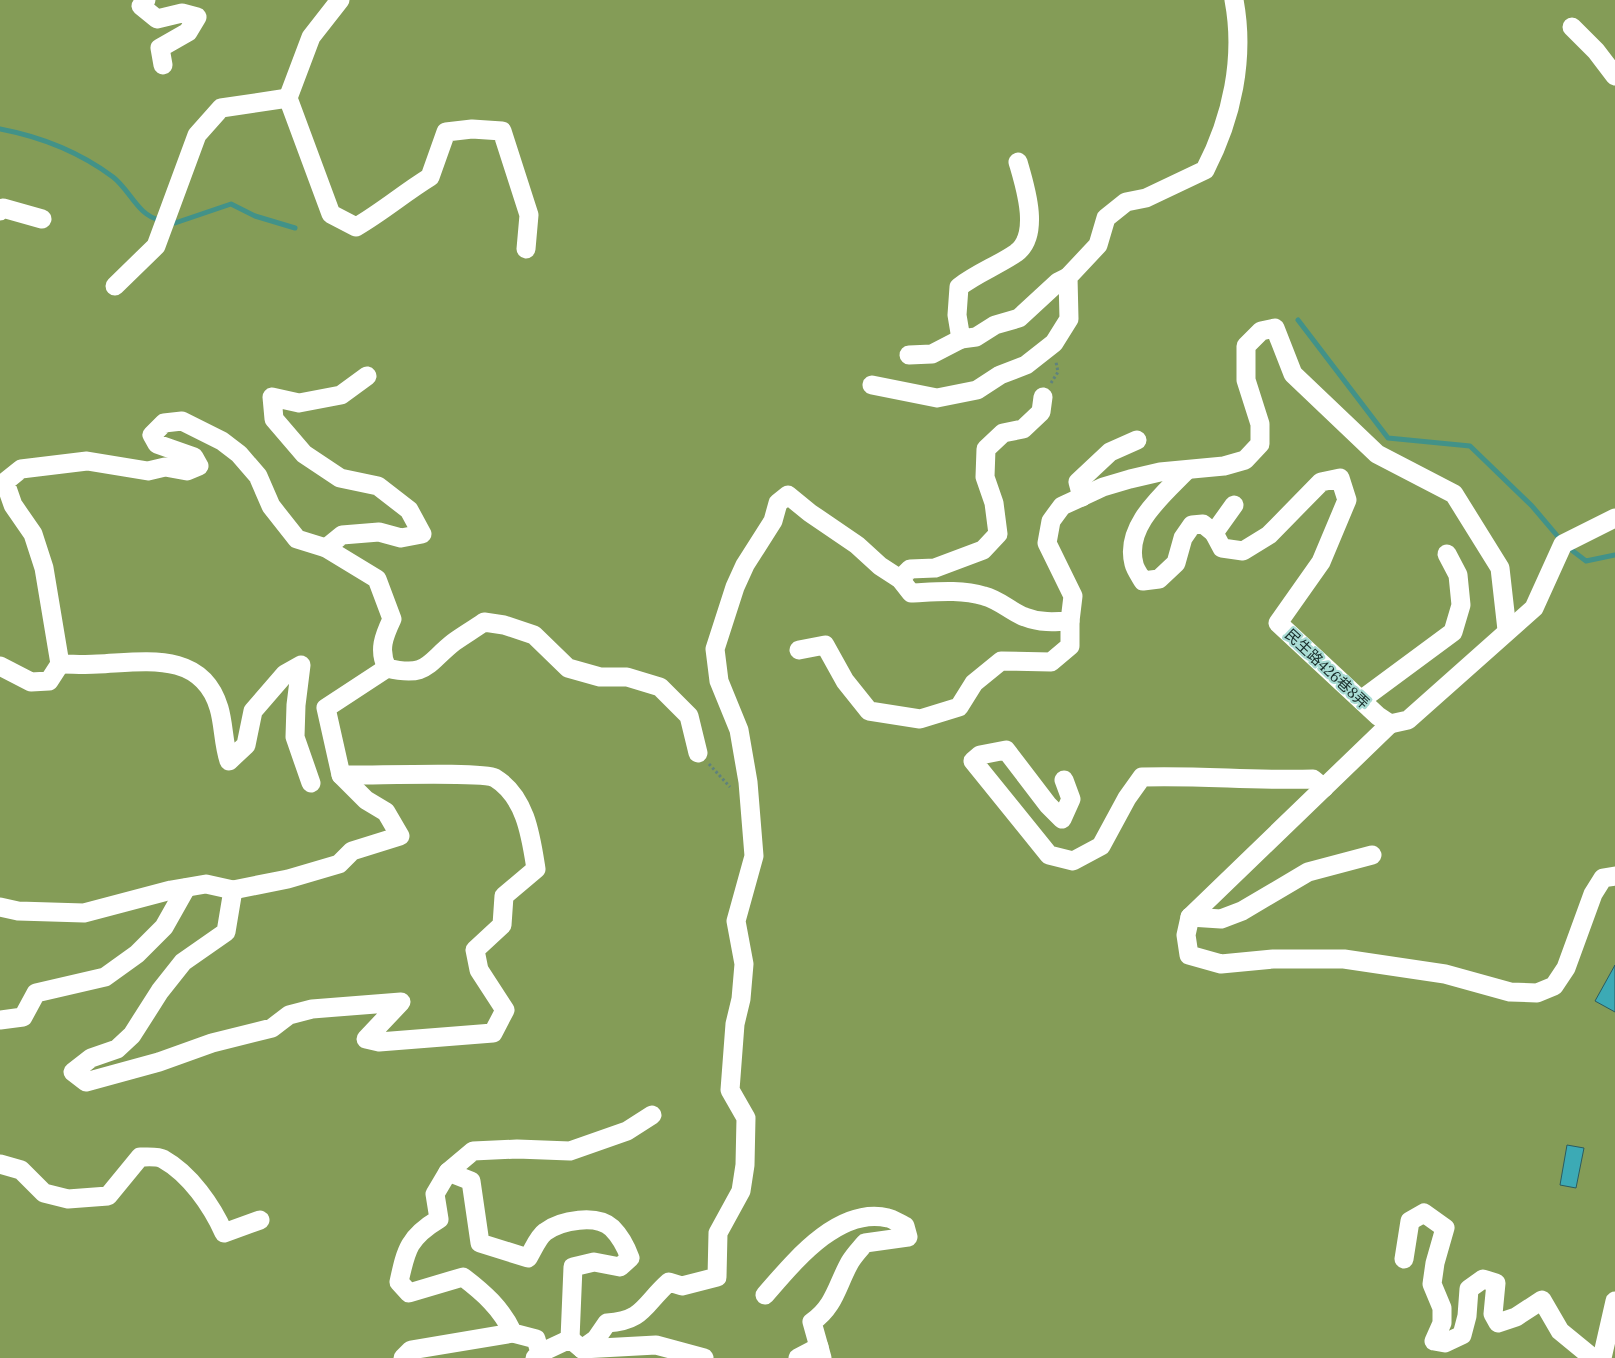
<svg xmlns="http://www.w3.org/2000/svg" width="1615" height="1358" font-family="Lora,'Noto Sans TC',serif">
	<rect width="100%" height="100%" fill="#a9dcd4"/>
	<!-- forest -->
	<rect fill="#849c57" x="0" y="0" width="1615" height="1358"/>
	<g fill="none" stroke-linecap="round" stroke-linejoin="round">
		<!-- stream -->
		<g stroke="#429288" stroke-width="5">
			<path d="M0 129C42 137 78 151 113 177 130 190 138 216 160 220"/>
			<path d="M169 222 175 223 231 204 255 216 295 228"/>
			<path d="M1298 320 1388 438 1470 446 1532 506 1565 545 1586 561 1615 555"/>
		</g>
	</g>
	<!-- building -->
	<g fill="#3caab5" stroke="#2b5b60">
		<path d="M1615 965V1012L1595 1001Z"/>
		<path d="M1567 1145 1584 1148 1576 1188 1560 1185Z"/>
	</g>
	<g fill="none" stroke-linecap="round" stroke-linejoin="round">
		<!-- path -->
		<g stroke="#5f827d" stroke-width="3" stroke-dasharray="2.5 2.5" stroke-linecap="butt">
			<path d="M1051 383 1058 372 1056 362"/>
			<path d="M709 764 730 787"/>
		</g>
		<!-- minor -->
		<g stroke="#fff" stroke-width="19">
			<path d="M146 0 141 6 157 19 182 13 197 17 188 32 160 48 163 65"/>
			<path d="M340 0 311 37 288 98 331 214 356 227C382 212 404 193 430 177L446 132 472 129 502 131 529 215 526 249"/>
			<path d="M1572 27 1596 51 1615 76"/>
			<path d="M1018 162C1025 186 1041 235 1016 253 997 266 977 273 959 287L957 315 961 339 976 337 995 325 1019 318 1058 282 1068 277"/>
			<path d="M0 211 3 208 42 219"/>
			<path d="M115 286 156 246 197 135 221 108 288 98"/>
			<path d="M909 355 932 354 961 339"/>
			<path d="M872 385 937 398 977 390 1000 375 1026 365 1054 343 1069 319 1068 277 1098 245 1106 218 1126 202 1146 198 1205 170C1232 118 1245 58 1234 0"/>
			<path d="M1186 471C1163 495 1124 526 1134 564 1135 569 1140 576 1143 581L1159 579 1176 563 1183 538 1192 525 1203 524 1214 533"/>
			<path d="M1082 497 1078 482 1110 452 1137 440"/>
			<path d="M1234 505 1214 533 1222 548 1243 551 1269 535 1321 482 1340 478 1347 500 1321 562 1278 623 1378 716 1390 724 1408 720 1534 608 1563 544 1615 518"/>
			<path d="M326 548 342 535 379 532 401 538 422 534 409 510 378 486 340 478 304 454 274 419 272 397 299 403 341 395 367 376"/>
			<path d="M900 579 910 569 935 568 983 550 998 534 994 503 985 477 986 449 1003 433 1023 429 1041 412 1043 397"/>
			<path d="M799 650 825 645 845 681 869 711 920 719 959 707 974 683 1001 661 1051 662 1070 646V621"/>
			<path d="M60 664C73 664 86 665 98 664 144 662 202 650 219 708 224 725 223 742 229 761L246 745 253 711 285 674 301 665 296 705 295 737 311 783"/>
			<path d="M0 666 31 682 49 681 60 664 44 568 33 534 13 505 5 482 21 469 87 461 148 471 165 467 187 471 199 466 194 457 157 444 152 435 164 423 182 421 222 441 239 454 258 476 271 506 297 539 326 548 377 579 392 619C384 636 378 650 387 668 428 678 427 663 454 642 464 635 474 629 484 622L504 625 534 635 568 668 600 677H627L660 687 689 716 698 753"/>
			<path d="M1361 700 1453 632 1461 605 1458 575 1447 554"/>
			<path d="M1390 724 1190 917 1186 935 1189 955 1221 964 1273 959H1344L1445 974 1510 992 1537 993 1554 986 1566 968 1593 894 1603 878 1615 876"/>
			<path d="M1064 780 1071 799 1062 819 1048 805 1006 750 980 755 973 761 1049 855 1073 861 1101 846 1127 798 1142 777C1199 775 1256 781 1313 779L1324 788"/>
			<path d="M233 890 226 932 183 962 160 991 132 1035 117 1049 91 1058 73 1072 86 1082 159 1062 212 1043 272 1028 289 1015 312 1009 401 1002 366 1039 379 1042 493 1033 505 1010 479 970 475 950 502 925 504 896 536 869C531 837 526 797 495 778 481 771 365 776 341 775"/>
			<path d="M0 907 18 911 84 913 171 890 206 884 233 890 288 879 339 864 352 851 400 836 386 812 366 800 341 775 326 708 387 668"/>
			<path d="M1190 917 1221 919 1242 911 1308 872 1372 855"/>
			<path d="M0 1020 23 1017 36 993 105 977 137 954 164 927 186 888"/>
			<path d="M0 1164 21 1170 44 1193 68 1199 108 1196 140 1157C147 1157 158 1156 163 1159 190 1174 212 1206 224 1233L260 1220"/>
			<path d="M448 1172 471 1181 480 1243 528 1258C533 1250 538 1237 545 1232 561 1220 597 1214 612 1228 621 1237 626 1247 630 1258L620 1267 594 1262 573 1267 570 1339"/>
			<path d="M1404 1259 1410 1221 1424 1213 1445 1228 1435 1263 1432 1284 1442 1308V1323L1434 1341 1445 1343 1462 1335 1467 1316 1469 1289 1483 1279 1496 1283 1493 1314 1498 1323 1516 1317 1542 1300 1560 1331 1593 1358"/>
			<path d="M765 1295C793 1263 838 1206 888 1218 893 1219 900 1224 905 1226L908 1237 865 1243C860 1249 854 1255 850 1262 837 1285 835 1306 812 1322L819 1347"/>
			<path d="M582 1349 656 1345 704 1358"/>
			<path d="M540 1353 570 1339 582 1349 596 1339 607 1323C644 1321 644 1304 669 1282L682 1286 717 1277 718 1233 741 1191 745 1165 746 1118 730 1090 735 1024 741 999 744 964 736 921 754 856 748 782 739 730 719 681 715 649 735 587 745 565 773 521 778 503 788 495 810 513 857 545 880 566 900 579 911 593C934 592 961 589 984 596 1000 600 1011 612 1025 617 1040 623 1054 622 1070 621L1073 596 1047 543 1051 521 1062 506 1103 487 1130 479 1160 472 1224 466 1245 460 1260 444V424L1246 380V346L1261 331 1275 328 1293 374 1377 454 1454 494 1500 568 1507 630"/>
			<path d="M403 1358 411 1350 513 1333"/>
			<path d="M535 1358 540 1353 536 1339 513 1333C501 1308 484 1293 463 1277L409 1293 399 1282C406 1249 409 1237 439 1219L435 1194 448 1172 473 1151 517 1149 570 1151 627 1131 652 1115"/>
			<path d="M798 1358 819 1347 822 1358"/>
			<path d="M1602 1358 1615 1301"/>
		</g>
	</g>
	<g text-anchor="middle" stroke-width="4.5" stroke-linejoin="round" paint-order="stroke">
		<!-- street labels -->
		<g font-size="15" fill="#162a27" stroke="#a9dcd4">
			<text transform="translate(1327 669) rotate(43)" y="5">民生路426巷8弄</text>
		</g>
	</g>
</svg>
